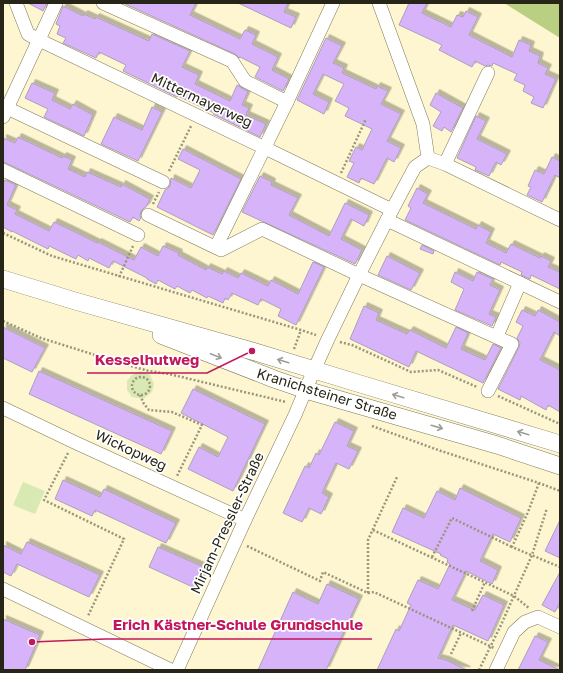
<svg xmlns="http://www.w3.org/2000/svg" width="563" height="673" font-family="'Golos Text',sans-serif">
	<defs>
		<filter id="shadow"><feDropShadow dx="3.5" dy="-3.5" stdDeviation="0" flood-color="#0004"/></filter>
	</defs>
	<rect width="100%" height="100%" fill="#fdf6d1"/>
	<!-- green -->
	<g fill="#d8e9b3">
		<path d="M140 371 150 375 154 384 152 392 143 399 132 397 127 390V381L132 375Z"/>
		<path d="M23 482 45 491 35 514 13 505Z"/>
	</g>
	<!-- forest -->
	<path fill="#b9cf82" d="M504 3H560V38Z"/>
	<!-- building -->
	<g fill="#d7b3fa" stroke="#ad9ebe" filter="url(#shadow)">
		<path d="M28 3H47L43 11Z"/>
		<path d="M123 3H196L190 15 240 39 245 30 256 35 252 44 278 57 272 70 289 79 283 91 255 77 260 67 240 57 239 58 235 54Z"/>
		<path d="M238 3H288L284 12 296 17 291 28Z"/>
		<path d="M409 3H427L422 13 451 27 457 15 463 17 466 11 478 17 469 35 512 57 519 40 531 45 529 51 540 56 538 63 548 68 545 74 556 79 543 108 531 103 534 97 523 91 525 85 514 80 517 74 493 63 492 66 488 65 485 66 475 61 472 67 439 50 442 45 399 25Z"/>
		<path d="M63 6 83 16 84 14 95 19 96 17 149 41 152 34 190 51 182 67 199 75 195 84 230 101 237 85 248 92 242 105 249 108 246 115 266 124 260 137 213 114 214 113 178 96 177 97 123 71 126 65 99 52 96 58 63 43 66 38 57 34 60 26 56 24Z"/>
		<path d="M326 38 342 46 333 63 344 68 342 73 376 89 377 86 388 91 381 104 401 114 387 141 401 148 394 162 387 158 374 184 361 178 359 183 347 177 354 163 349 161 356 147 362 150 372 129 345 116 349 108 335 101 344 84 323 74 313 94 329 102 324 114 297 100Z"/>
		<path d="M32 83 55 93 52 100 70 109 73 104 93 115 84 136 44 117 48 109 25 98Z"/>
		<path d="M436 93 463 108 451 132 444 127 442 131 433 126 441 112 430 105Z"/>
		<path d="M152 107 162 112 138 161 101 144 114 117 142 130Z"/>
		<path d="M476 116 486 121 477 139 507 154 501 165 496 162 489 176 475 170 476 167 457 158Z"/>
		<path d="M18 137 62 158 63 156 72 160 68 169 85 177 87 172 121 187 122 184 150 199 146 207 143 209 141 211 140 215 141 218 139 221 133 217 130 222 6 163 3 162V138L15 143Z"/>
		<path d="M183 149 241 179 213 235 157 207 165 190 168 188 170 186 171 178 191 188 200 170 178 159Z"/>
		<path d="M552 157 560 161V178L555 175 542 202 527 195 531 187 528 186 535 170 544 174Z"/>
		<path d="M260 176 272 182 271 185 298 198 289 215 329 236 345 203 369 215 364 226 351 219 341 239 362 250 355 264 242 212Z"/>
		<path d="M5 180 16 185 7 205 17 210 15 214 49 231 54 222 75 232 97 243 98 242 134 260 141 247 158 256 163 246 179 253 178 255 206 270 207 267 222 274 224 271 238 278 241 273 268 286 271 280 298 294 313 262 324 267 296 325 278 316 281 309 261 299 258 305 232 293 228 300 225 298 223 303 208 296 207 298 192 290 190 293 177 286 175 289 158 280 156 284 147 279V278L113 261 109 268 89 258 88 261 78 255 76 259 49 246 48 249 12 231V232L3 227V184Z"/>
		<path d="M417 188 428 194 423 203 476 229 478 225 491 232 486 243 506 253 511 244 540 258 541 256 551 261 548 267 560 272V289L531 275 530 279 521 275 522 272 501 262 500 265 405 220 411 208 408 206Z"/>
		<path d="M422 245 434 251 433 254 420 249Z"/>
		<path d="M387 256 420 273 411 290 378 275Z"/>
		<path d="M455 272 473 281 477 272 493 279 490 285 500 290 489 314 496 317 492 326 455 310 464 289 451 282Z"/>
		<path d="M364 306 379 313 376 320 407 334 410 330 446 348 456 327 468 333 461 349 485 360 493 344 501 348 483 383 416 351 409 367 350 339Z"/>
		<path d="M522 310 535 316 538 310 560 322V336L554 332 540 360 560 370V412L548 405 546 410 521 396 520 400 498 389 519 347 520 343 517 338 523 326 516 322Z"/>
		<path d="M3 327 45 348 32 372 3 358Z"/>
		<path d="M39 371 172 431 161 454 29 394Z"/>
		<path d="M193 389 265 424 233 491 188 469 199 447 218 457 228 437 181 413Z"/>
		<path d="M335 422 354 431 347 446 358 451 349 469 336 463 322 493 329 497 321 514 309 508 302 522 283 513 305 466 309 468 316 453 319 455Z"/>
		<path d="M63 480 100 497 104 489 176 523 166 543 95 510 92 516 55 499Z"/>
		<path d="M460 488 521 518 510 542 493 534 480 561 498 570 492 584 466 571 452 600 475 610 483 595 504 605 493 630 488 641 453 625 438 658 446 660 467 670H377L396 629 399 631 411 605 407 603 418 580 438 589 450 564 447 562 448 559 440 555 441 554 392 532 403 508 424 518 437 491 455 500Z"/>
		<path d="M560 520V558L545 551Z"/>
		<path d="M27 542 100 575 89 597 17 564 11 576 3 572V545L21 554Z"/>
		<path d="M158 547 206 568 197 589 149 567Z"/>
		<path d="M560 572V602L555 612 542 605Z"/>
		<path d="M327 584 359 599 326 670H258L293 592 318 604Z"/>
		<path d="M3 619 40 635 25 670H3Z"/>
		<path d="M535 636 548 642 539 660 560 670H518Z"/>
	</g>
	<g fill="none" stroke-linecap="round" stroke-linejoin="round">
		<!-- minor casing -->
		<g stroke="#807a59" stroke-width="14">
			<g id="minor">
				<path d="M16 3 28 34 39 40 265 148 392 210"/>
				<path d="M103 3 232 61 245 81 287 102"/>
				<path d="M379 3 423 124 428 158"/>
				<path d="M7 108 163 182"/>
				<path d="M3 117 56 3"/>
				<path d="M428 158 445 164 560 220"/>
				<path d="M445 164 488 73"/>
				<path d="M3 170 138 235"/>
				<path d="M148 215 221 250 262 229 359 275 512 344 488 391"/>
				<path d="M387 220 560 302"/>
				<path d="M216 247 287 102 333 3"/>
				<path d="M497 336 520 283"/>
				<path d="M3 408 74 442 245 520"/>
				<path d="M3 589 171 670"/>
				<path d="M177 670 245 520 295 415 314 370 328 339 359 275 392 210 415 167 428 158"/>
				<path d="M496 670 514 632 525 622 538 617 560 627"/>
			</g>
		</g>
		<!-- major casing -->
		<g stroke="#807a59" stroke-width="18">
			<g id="major">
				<path d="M3 279 75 301 252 351 357 383 560 444"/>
				<path d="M161 335 274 379 306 390 497 445 560 466"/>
			</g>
		</g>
		<!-- path -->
		<g stroke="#9a957b" stroke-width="2.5" stroke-dasharray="2 2" stroke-linecap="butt">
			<path d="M169 171 191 126"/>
			<path d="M341 173 366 119"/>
			<path d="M153 204 159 192"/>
			<path d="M3 233 52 256 301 330 316 335"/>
			<path d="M119 277 133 246"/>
			<path d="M3 321 41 338 127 365 149 371 169 374 286 402"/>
			<path d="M340 342 352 345 411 372 438 370 477 387"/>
			<path d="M294 349 301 330"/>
			<circle cx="141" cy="386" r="9"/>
			<path d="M140 395 144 404 149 410 172 412 202 425 177 476"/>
			<path d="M498 396 560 424"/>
			<path d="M372 426 441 451 539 483 560 491"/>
			<path d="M68 453 44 500 124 539 88 616"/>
			<path d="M539 483 528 512 512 547 560 567"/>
			<path d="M373 530 514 596 529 608"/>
			<path d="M247 546 320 581 323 572 368 593 374 592 494 648"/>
			<path d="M432 557 452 518 512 547"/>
			<path d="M368 593V540L397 477"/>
			<path d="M472 611 485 582"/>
			<path d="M451 654 461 633"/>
			<path d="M479 670 501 625 532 555 547 508"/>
		</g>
		<!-- minor -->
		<use href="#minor" stroke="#fff" stroke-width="13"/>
		<!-- major -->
		<use href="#major" stroke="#fff" stroke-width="17"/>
	</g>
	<!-- one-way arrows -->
	<defs><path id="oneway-shaft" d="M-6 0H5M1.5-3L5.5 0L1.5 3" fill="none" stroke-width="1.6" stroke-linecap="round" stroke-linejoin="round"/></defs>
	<g stroke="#9e9d97">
		<use href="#oneway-shaft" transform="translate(216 356) rotate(21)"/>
		<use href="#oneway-shaft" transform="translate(283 361) rotate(-163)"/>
		<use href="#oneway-shaft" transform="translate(398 396) rotate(-163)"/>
		<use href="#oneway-shaft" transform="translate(437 427) rotate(16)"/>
		<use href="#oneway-shaft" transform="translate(523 433) rotate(-163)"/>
	</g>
	<g text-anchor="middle" stroke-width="3.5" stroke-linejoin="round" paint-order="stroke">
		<!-- street labels -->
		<g font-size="14" fill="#272517" stroke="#fff">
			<text transform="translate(202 100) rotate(25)" y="5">Mittermayerweg</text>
			<text transform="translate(327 394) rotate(17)" y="5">Kranichsteiner Straße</text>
			<text transform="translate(131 450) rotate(25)" y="5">Wickopweg</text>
			<text transform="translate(227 523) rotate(-65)" y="5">Mirjam-Pressler-Straße</text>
		</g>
	</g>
	<!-- callouts -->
	<path fill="none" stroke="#c2185b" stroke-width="1.5" d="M252 351L207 373H87M32 642L105 639H372"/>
	<g fill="#c2185b" stroke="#fff" stroke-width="1.5">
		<circle cx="252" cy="351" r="4"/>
		<circle cx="32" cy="642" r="4"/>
	</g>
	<g font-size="15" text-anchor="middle" font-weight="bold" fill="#c2185b" stroke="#fff" stroke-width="3.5" stroke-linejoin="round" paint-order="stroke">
		<text x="147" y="365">Kesselhutweg</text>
		<text x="238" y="630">Erich Kästner-Schule Grundschule</text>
	</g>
	<!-- border -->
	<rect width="563" height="673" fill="none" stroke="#272517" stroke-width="8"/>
</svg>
